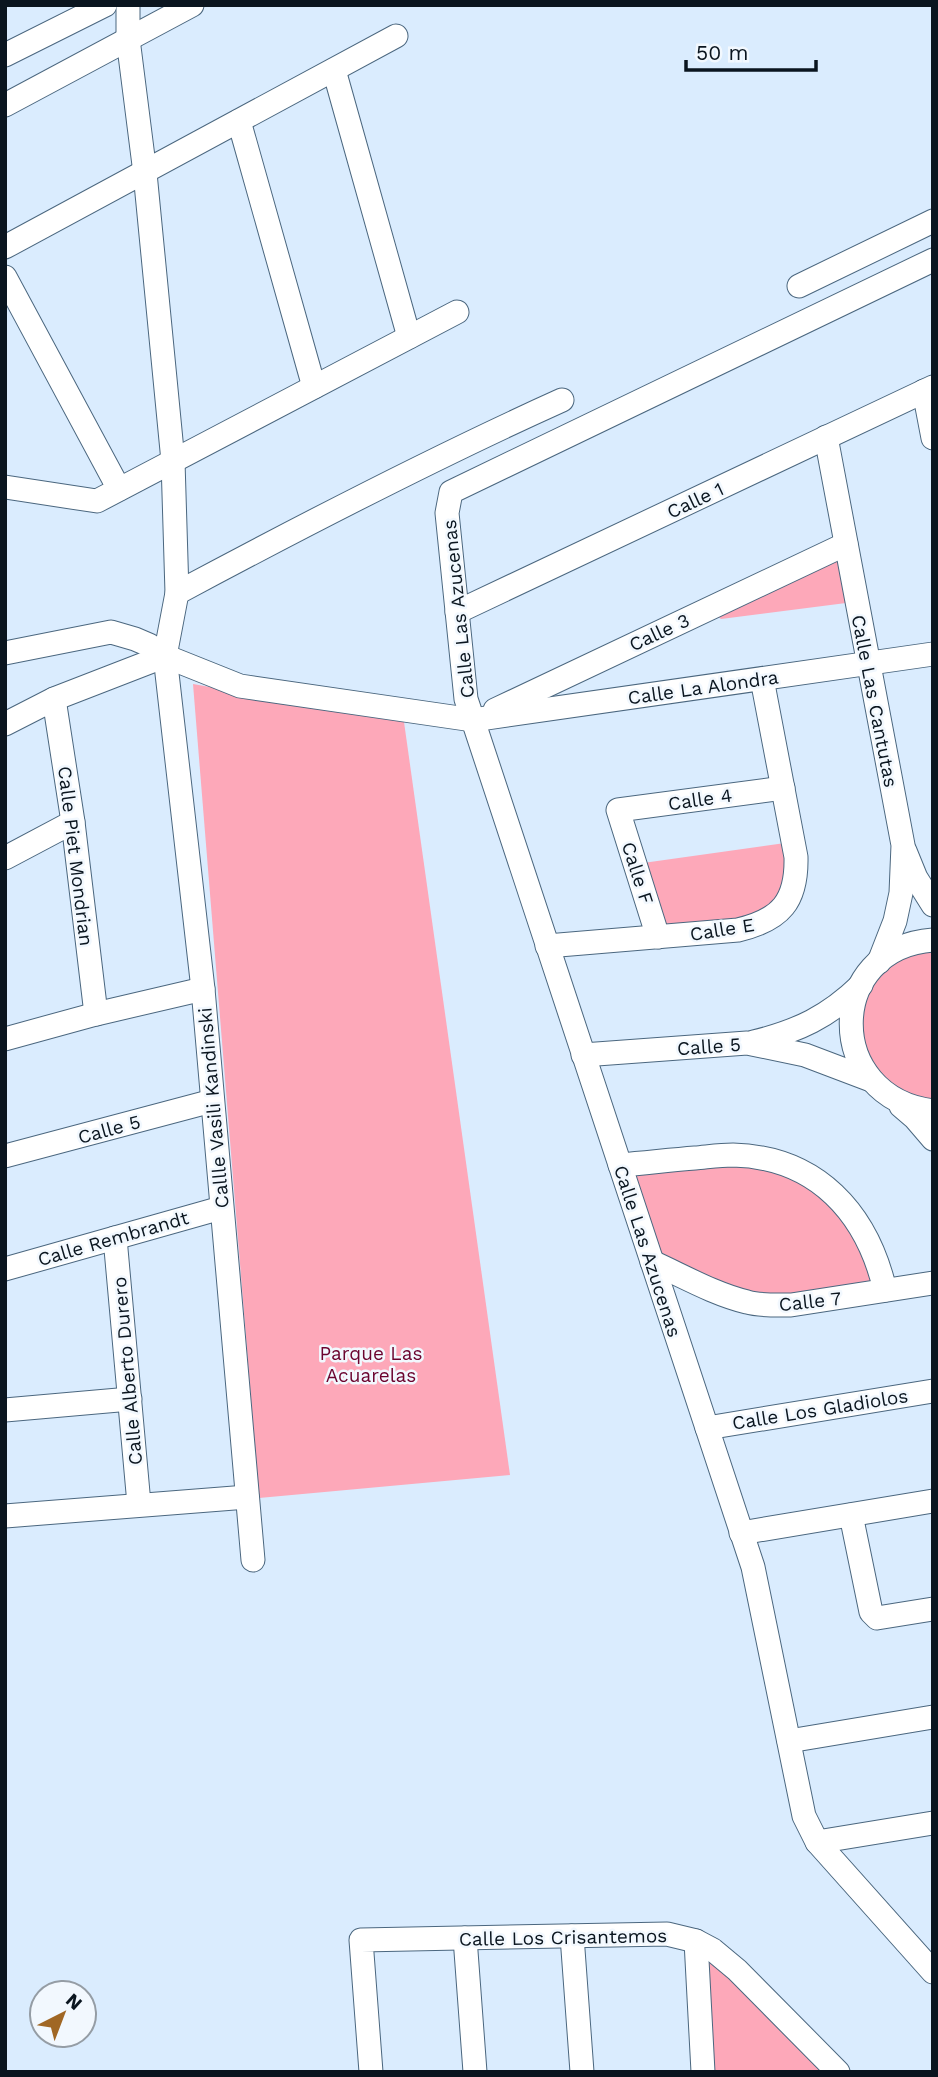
<svg xmlns="http://www.w3.org/2000/svg" width="938" height="2077" font-family="'Work Sans',sans-serif">
	<rect width="100%" height="100%" fill="#daecfe"/>
	<!-- green -->
	<g fill="#fda8b9">
		<path d="M838 557 846 603 721 619 716 615Z"/>
		<path d="M193 684 404 722 510 1475 259 1498Z"/>
		<path d="M785 843 789 871 781 897 748 921 663 929 643 863Z"/>
		<path d="M933 948V1103L900 1095 864 1056 861 1004 872 980 891 961Z"/>
		<path d="M737 1164 767 1167 795 1177 845 1218 875 1283C839 1288 799 1299 762 1295 732 1292 689 1268 661 1256L633 1173Z"/>
		<path d="M706 1954 825 2072H711Z"/>
	</g>
	<g fill="none" stroke-linecap="round" stroke-linejoin="round">
		<!-- minor casing -->
		<g stroke="#4b677f" stroke-width="25">
			<g id="minor">
				<path d="M128 5V39L145 173 173 461 177 593 165 656 203 989 253 1560"/>
				<path d="M5 55 105 5"/>
				<path d="M334 70 409 337"/>
				<path d="M5 105 192 5"/>
				<path d="M239 121 314 387"/>
				<path d="M5 247 396 36"/>
				<path d="M933 260 451 492 447 513 466 699 753 1567 804 1816 817 1842 933 1972"/>
				<path d="M5 277 119 489"/>
				<path d="M799 286 933 221"/>
				<path d="M924 391 933 438"/>
				<path d="M826 437 903 845 901 893 895 921 879 962"/>
				<path d="M5 487 97 501 457 312"/>
				<path d="M177 593C304 525 431 459 562 400"/>
				<path d="M457 612 933 387"/>
				<path d="M5 653 111 632 135 639 149 645 165 656 240 686 473 720 933 654"/>
				<path d="M54 699 73 822 96 1014"/>
				<path d="M495 710 846 544"/>
				<path d="M5 724 54 699 165 656"/>
				<path d="M905 851 916 878 933 905"/>
				<path d="M5 858 73 822"/>
				<path d="M658 937 618 810 783 788"/>
				<path d="M933 940C825 948 823 1097 933 1111"/>
				<path d="M547 946 738 930C781 920 797 901 796 857L762 679"/>
				<path d="M5 1039 96 1014 203 989"/>
				<path d="M754 1042C798 1031 828 1017 861 985"/>
				<path d="M583 1055 747 1043 805 1055 871 1080"/>
				<path d="M901 1106 915 1118 933 1139"/>
				<path d="M5 1156 212 1101"/>
				<path d="M620 1165C645 1163 670 1160 695 1158 707 1157 720 1155 733 1155 817 1157 867 1213 885 1290"/>
				<path d="M115 1238 139 1504"/>
				<path d="M652 1262C683 1276 714 1294 747 1302 761 1306 777 1305 791 1305L933 1283"/>
				<path d="M5 1269 221 1208"/>
				<path d="M5 1410 130 1399"/>
				<path d="M707 1428 933 1391"/>
				<path d="M851 1515 871 1612 877 1618 933 1609"/>
				<path d="M5 1516 247 1497"/>
				<path d="M741 1533 933 1501"/>
				<path d="M789 1741 933 1717"/>
				<path d="M817 1842 933 1823"/>
				<path d="M572 1936 582 2072"/>
				<path d="M465 1938 475 2072"/>
				<path d="M696 1941 703 2072"/>
				<path d="M371 2072 361 1940 667 1934 696 1941 713 1950 737 1970 838 2072"/>
			</g>
		</g>
		<!-- minor -->
		<use href="#minor" stroke="#fff" stroke-width="23"/>
	</g>
	<g text-anchor="middle" stroke-width="5" stroke-linejoin="round" paint-order="stroke">
		<!-- street labels -->
		<g font-size="19" fill="#0a151f" stroke="#f2f8fe">
			<text transform="translate(695 500) rotate(-25)" y="7">Calle 1</text>
			<text transform="translate(458 609) rotate(-96)" y="7">Calle Las Azucenas</text>
			<text transform="translate(659 632) rotate(-25)" y="7">Calle 3</text>
			<text transform="translate(703 687) rotate(-8)" y="7">Calle La Alondra</text>
			<text transform="translate(875 701) rotate(79)" y="7">Calle Las Cantutas</text>
			<text transform="translate(700 799) rotate(-8)" y="7">Calle 4</text>
			<text transform="translate(76 856) rotate(83)" y="7">Calle Piet Mondrian</text>
			<text transform="translate(638 873) rotate(72)" y="7">Calle F</text>
			<text transform="translate(722 929) rotate(-9)" y="7">Calle E</text>
			<text transform="translate(709 1046) rotate(-4)" y="7">Calle 5</text>
			<text transform="translate(213 1108) rotate(-95)" y="7">Callle Vasili Kandinski</text>
			<text transform="translate(109 1129) rotate(-15)" y="7">Calle 5</text>
			<text transform="translate(113 1238) rotate(-16)" y="7">Calle Rembrandt</text>
			<text transform="translate(648 1251) rotate(72)" y="7">Calle Las Azucenas</text>
			<text transform="translate(810 1301) rotate(-6)" y="7">Calle 7</text>
			<text transform="translate(127 1371) rotate(-95)" y="7">Calle Alberto Durero</text>
			<text transform="translate(820 1409) rotate(-9)" y="7">Calle Los Gladiolos</text>
			<text transform="translate(563 1937) rotate(-1)" y="7">Calle Los Crisantemos</text>
		</g>
		<!-- park labels -->
		<g font-size="19" fill="#6b032e" stroke="#f2f8fe">
			<text x="371" y="1360">Parque Las<tspan x="371" dy="22">Acuarelas</tspan></text>
		</g>
	</g>
	<!-- border -->
	<rect width="938" height="2077" fill="none" stroke="#0a151f" stroke-width="14"/>
	<!-- north arrow -->
	<g transform="translate(63 2014) rotate(42)"><circle r="33" fill="#f2f8fe" stroke="#959da5" stroke-width="2"/>
	<path d="M0-5L12 26L0 18L-12 26Z" fill="#a06725"/>
	<text y="-10" font-size="19" font-weight="bold" text-anchor="middle" fill="#0a151f">N</text>
	</g>
	<!-- scale -->
	<path d="M686 60v10h130v-10" fill="none" stroke="#0a151f" stroke-width="3.5"/>
	<text x="696" y="60" font-size="21" fill="#0a151f" stroke="#f2f8fe" stroke-width="5" paint-order="stroke">50 m</text>
</svg>
